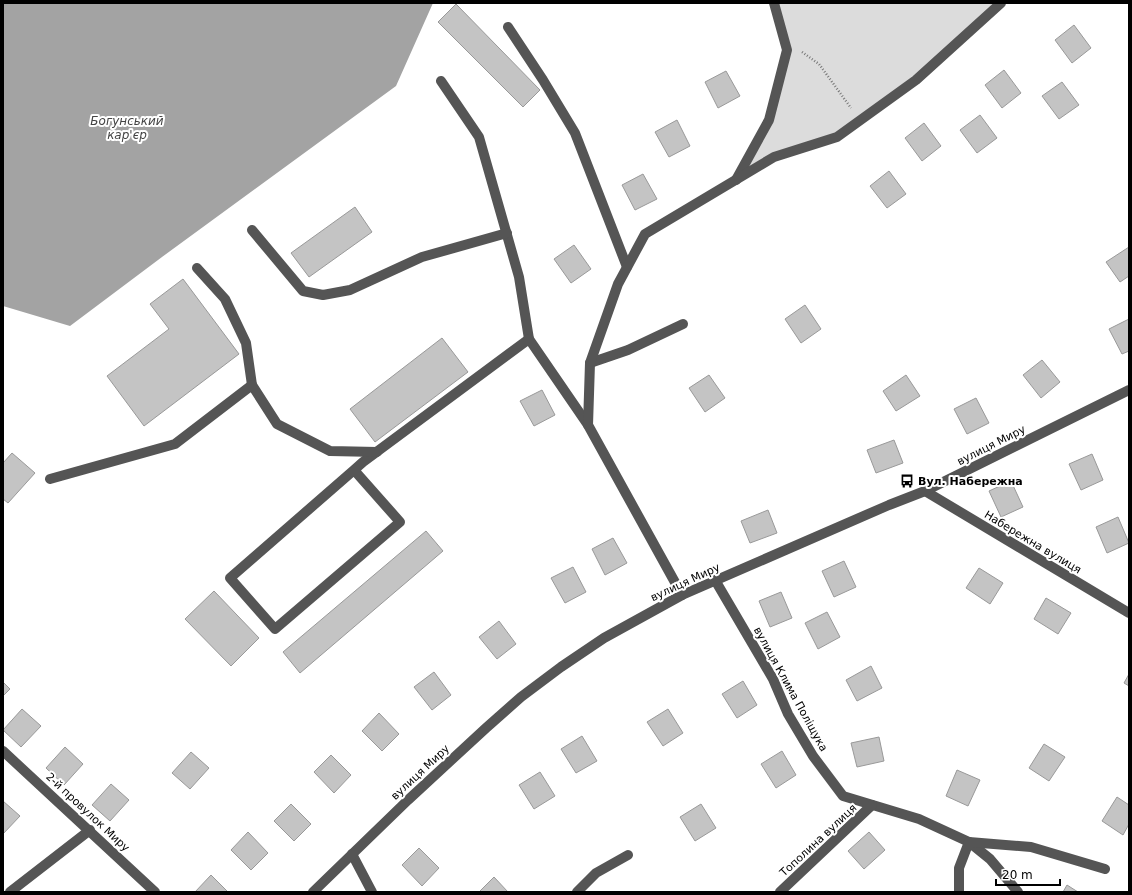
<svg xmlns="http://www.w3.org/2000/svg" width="1132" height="895" font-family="'DejaVu Sans',sans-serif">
	<rect width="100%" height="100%" fill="#fff"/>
	<!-- green -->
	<path fill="#dcdcdc" d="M774 3H1001L916 80 837 137 774 157 736 180 769 120 787 50Z"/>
	<!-- water -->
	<path fill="#a3a3a3" d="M3 3H433L396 86 162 257 70 326 3 306Z"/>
	<!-- building -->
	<g fill="#c4c4c4" stroke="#999">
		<path d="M456 4 540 90 523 107 438 22Z"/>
		<path d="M1074 25 1091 48 1072 63 1055 40Z"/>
		<path d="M1004 70 1021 93 1002 108 985 85Z"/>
		<path d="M726 71 740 96 718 108 705 82Z"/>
		<path d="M1062 82 1079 105 1059 119 1042 96Z"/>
		<path d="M980 115 997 138 977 153 960 130Z"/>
		<path d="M677 120 690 146 669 157 655 132Z"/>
		<path d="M924 123 941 146 922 161 905 138Z"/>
		<path d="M889 171 906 194 887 208 870 186Z"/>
		<path d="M643 174 657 199 635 210 622 185Z"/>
		<path d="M355 207 372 232 309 277 291 253Z"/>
		<path d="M574 245 591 269 571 283 554 259Z"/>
		<path d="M1129 247V276L1120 282 1106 262Z"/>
		<path d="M183 279 239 354 144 426 107 376 169 329 150 304Z"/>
		<path d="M805 305 821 329 801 343 785 319Z"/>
		<path d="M1129 319V351L1122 354 1109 329Z"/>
		<path d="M442 338 468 372 375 442 350 409Z"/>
		<path d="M1042 360 1060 382 1041 398 1023 375Z"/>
		<path d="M709 375 725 398 705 412 689 388Z"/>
		<path d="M906 375 920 396 896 411 883 391Z"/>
		<path d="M542 390 555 415 534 426 520 401Z"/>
		<path d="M976 398 989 423 967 434 954 409Z"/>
		<path d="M894 440 903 463 876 473 867 450Z"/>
		<path d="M12 453 35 473 8 503 3 499V463Z"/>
		<path d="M1092 454 1103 480 1081 490 1069 464Z"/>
		<path d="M1011 481 1023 507 1001 517 989 491Z"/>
		<path d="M768 510 777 533 750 543 741 521Z"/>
		<path d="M1118 517 1129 543 1107 553 1096 527Z"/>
		<path d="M426 531 443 551 300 673 283 652Z"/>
		<path d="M613 538 627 563 605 575 592 549Z"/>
		<path d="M844 561 856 587 834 597 822 571Z"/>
		<path d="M573 567 586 592 565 603 551 578Z"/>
		<path d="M979 568 1003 583 990 604 966 588Z"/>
		<path d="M214 591 259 638 231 666 185 619Z"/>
		<path d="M781 592 792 618 770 627 759 601Z"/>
		<path d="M1046 598 1071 613 1058 634 1034 619Z"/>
		<path d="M827 612 840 637 818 649 805 623Z"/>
		<path d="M499 621 516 644 497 659 479 637Z"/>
		<path d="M871 666 882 688 857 701 846 680Z"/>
		<path d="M434 672 451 695 432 710 414 687Z"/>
		<path d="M1129 674V686L1124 683Z"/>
		<path d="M743 681 757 705 737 718 722 694Z"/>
		<path d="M3 682 10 689 3 696Z"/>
		<path d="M22 709 41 726 21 747 3 730Z"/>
		<path d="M668 709 683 733 663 746 647 722Z"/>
		<path d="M379 713 399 734 382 751 362 731Z"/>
		<path d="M582 736 597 761 576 773 561 749Z"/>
		<path d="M879 737 884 761 857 767 851 743Z"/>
		<path d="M1044 744 1065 757 1049 781 1029 768Z"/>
		<path d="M65 747 83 764 64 785 46 768Z"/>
		<path d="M782 751 796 775 776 788 761 764Z"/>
		<path d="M191 752 209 768 190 789 172 773Z"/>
		<path d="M331 755 351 775 334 793 314 772Z"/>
		<path d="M957 770 980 780 968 806 946 796Z"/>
		<path d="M540 772 555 796 534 809 519 785Z"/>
		<path d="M111 784 129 800 110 821 92 805Z"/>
		<path d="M1117 797 1129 805V824L1123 835 1102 821Z"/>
		<path d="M3 801 20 816 3 834Z"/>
		<path d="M291 804 311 824 294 841 274 821Z"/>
		<path d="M701 804 716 828 695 841 680 817Z"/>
		<path d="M248 832 268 853 251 870 231 850Z"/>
		<path d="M869 832 885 850 864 869 848 851Z"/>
		<path d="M419 848 439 868 422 886 402 865Z"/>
		<path d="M211 875 228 892H195Z"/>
		<path d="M494 877 508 892H479Z"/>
		<path d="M1067 885 1078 892H1063Z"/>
	</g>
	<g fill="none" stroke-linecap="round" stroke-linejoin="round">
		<!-- path -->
		<path stroke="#777" stroke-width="2.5" stroke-dasharray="1 2" stroke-linecap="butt" d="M802 52 819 64 851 108"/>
		<!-- minor -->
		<g stroke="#555" stroke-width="10">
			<path d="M508 27 543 80 575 133 627 267"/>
			<path d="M441 81 479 137 519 277 529 339"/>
			<path d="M736 180 769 120 787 50 774 3"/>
			<path d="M252 230 303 291 323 295 350 290 422 257 507 233"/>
			<path d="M197 268 225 299 246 343 252 385"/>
			<path d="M590 363 628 350 683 324"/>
			<path d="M354 470 400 522 275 629 230 578 354 470 363 462 529 339 588 425"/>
			<path d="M50 479 175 444 252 385 277 424 330 451 377 452"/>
			<path d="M925 491 1129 613"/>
			<path d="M715 580 773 679 788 714 813 756 843 796 919 819 969 842 990 859 1018 892"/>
			<path d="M682 595 588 425 590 363 618 284 645 234 774 157 837 137 916 80 1001 3"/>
			<path d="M3 751 155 892"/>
			<path d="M352 854 372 892"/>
			<path d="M10 892 90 830"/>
			<path d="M313 892 408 800 486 728 521 697 561 667 604 638 682 595 889 505 925 491 1129 390"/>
			<path d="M577 892 596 873 628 855"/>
			<path d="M780 892 872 805"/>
			<path d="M959 892V868L969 842 1031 847 1105 869"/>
		</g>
	</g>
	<!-- icons -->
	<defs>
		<g id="bus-bare" transform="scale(1.08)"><path d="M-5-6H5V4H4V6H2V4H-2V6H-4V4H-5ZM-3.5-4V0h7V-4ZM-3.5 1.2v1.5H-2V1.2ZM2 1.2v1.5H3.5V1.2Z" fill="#000" stroke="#fff" stroke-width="2.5" paint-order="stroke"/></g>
	</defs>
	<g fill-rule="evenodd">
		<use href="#bus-bare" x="907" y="481"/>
	</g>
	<g text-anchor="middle" stroke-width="4" stroke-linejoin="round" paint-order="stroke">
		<!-- street labels -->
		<g font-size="11" fill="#000" stroke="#fff">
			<text transform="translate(991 445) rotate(-27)" y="4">вулиця Миру</text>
			<text transform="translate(1033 542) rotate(31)" y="4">Набережна вулиця</text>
			<text transform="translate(685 582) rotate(-25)" y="4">вулиця Миру</text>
			<text transform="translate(791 689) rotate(61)" y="4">вулиця Клима Поліщука</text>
			<text transform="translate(420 772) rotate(-43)" y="4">вулиця Миру</text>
			<text transform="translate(88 812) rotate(43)" y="4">2-й провулок Миру</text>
			<text transform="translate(818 840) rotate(-43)" y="4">Тополина вулиця</text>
		</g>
		<!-- poi labels -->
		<g font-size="11" font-weight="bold" fill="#000" stroke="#fff" text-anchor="start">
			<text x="918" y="485">Вул. Набережна</text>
		</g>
		<!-- water labels -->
		<g font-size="12" font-style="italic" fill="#444" stroke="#fff">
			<text x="127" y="125">Богунський<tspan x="127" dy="14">кар'єр</tspan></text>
		</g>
	</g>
	<!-- border -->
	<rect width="1132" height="895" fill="none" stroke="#000000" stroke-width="8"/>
	<!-- scale -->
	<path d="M996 879v6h64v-6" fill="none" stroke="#000000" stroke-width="2"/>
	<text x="1002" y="879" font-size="12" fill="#000000" stroke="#ffffff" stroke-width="3" paint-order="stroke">20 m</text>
</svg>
